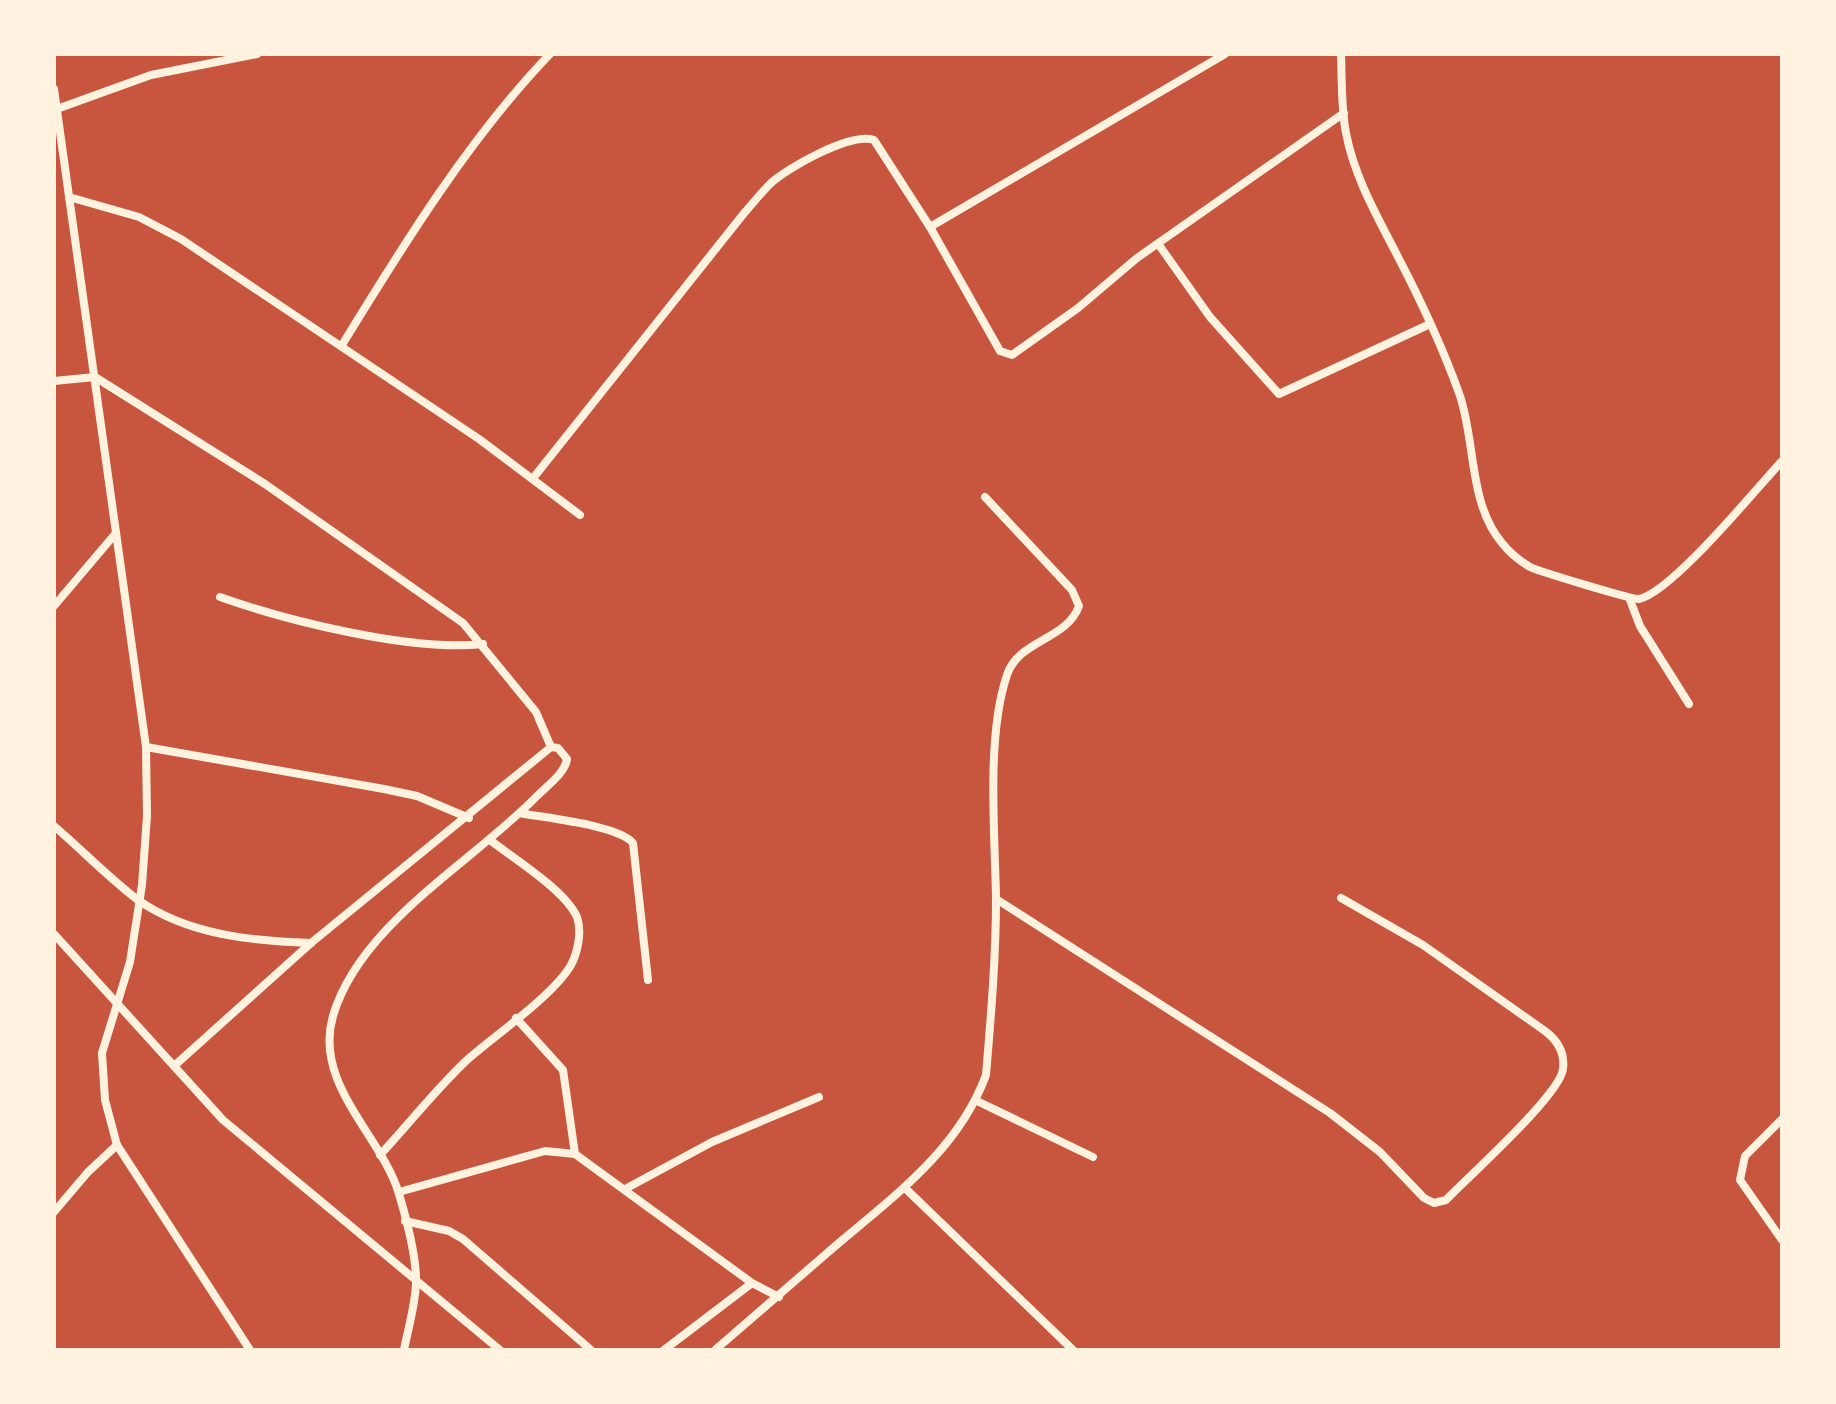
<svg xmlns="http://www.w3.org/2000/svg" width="1836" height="1404" font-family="'Source Sans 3',sans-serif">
	<rect width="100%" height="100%" fill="#c8553d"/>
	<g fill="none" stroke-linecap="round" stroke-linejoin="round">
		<!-- minor -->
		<g stroke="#fff3e0" stroke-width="8">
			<path d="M1341 54C1342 79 1341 108 1346 133 1354 176 1377 216 1397 255 1420 299 1442 346 1459 393 1476 440 1468 503 1502 543 1509 552 1520 561 1530 567 1538 571 1633 600 1639 599 1672 592 1755 490 1782 461"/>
			<path d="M54 89 146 747 147 816 142 885 130 962 102 1053 105 1100 117 1145 250 1350"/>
			<path d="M54 110 151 75 257 54"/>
			<path d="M69 197 139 217 181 239 479 439 580 515"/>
			<path d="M930 227 1000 351 1012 355 1078 308 1137 258 1344 113"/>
			<path d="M1159 245 1210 317 1279 394 1430 324"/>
			<path d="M342 345C402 247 470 137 550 54"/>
			<path d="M54 381 95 377 265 484 463 623 536 712 551 747 558 748 567 759C565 773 548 785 537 796 473 862 360 924 333 1016 313 1084 382 1136 399 1194 407 1221 417 1257 416 1284 415 1306 408 1329 404 1350"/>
			<path d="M534 477 745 212C753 203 762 192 771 183 789 167 851 132 874 140L930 227 1225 54"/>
			<path d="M220 597C288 621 412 652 483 644"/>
			<path d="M1630 600 1640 626 1689 704"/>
			<path d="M54 606 116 533"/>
			<path d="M146 747 384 789 417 796 469 818"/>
			<path d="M520 813C545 818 618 825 633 843L648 980"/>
			<path d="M54 826C82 850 109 878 138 900 188 935 252 941 311 943"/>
			<path d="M996 899 1330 1113 1380 1152 1424 1198 1434 1203 1446 1200C1469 1176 1560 1095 1563 1069 1565 1053 1557 1040 1545 1031L1423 945 1341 898"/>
			<path d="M54 934 223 1120 500 1350"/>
			<path d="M516 1018 563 1070 575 1154"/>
			<path d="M174 1066 311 943 551 747"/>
			<path d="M977 1101 1093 1157"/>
			<path d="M1782 1119 1745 1156 1740 1180 1782 1240"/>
			<path d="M380 1155C409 1124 436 1089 467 1060 495 1035 553 996 571 965 578 952 582 931 577 917 565 890 513 858 490 840"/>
			<path d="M627 1188 712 1142 819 1097"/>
			<path d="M906 1189 1073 1350"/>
			<path d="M399 1192 545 1151 575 1154 752 1283 779 1297"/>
			<path d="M54 1212 88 1172 117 1145"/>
			<path d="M405 1221 449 1231 463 1239 591 1350"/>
			<path d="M664 1350 752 1283"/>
			<path d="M715 1350C752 1318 789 1286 826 1254 887 1201 957 1154 986 1075 991 1016 996 957 996 899 995 833 986 737 1007 675 1018 640 1067 640 1079 606L1072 590 985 497"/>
		</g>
	</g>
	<!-- border -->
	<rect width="1836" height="1404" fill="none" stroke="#fff3e0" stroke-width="112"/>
</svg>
